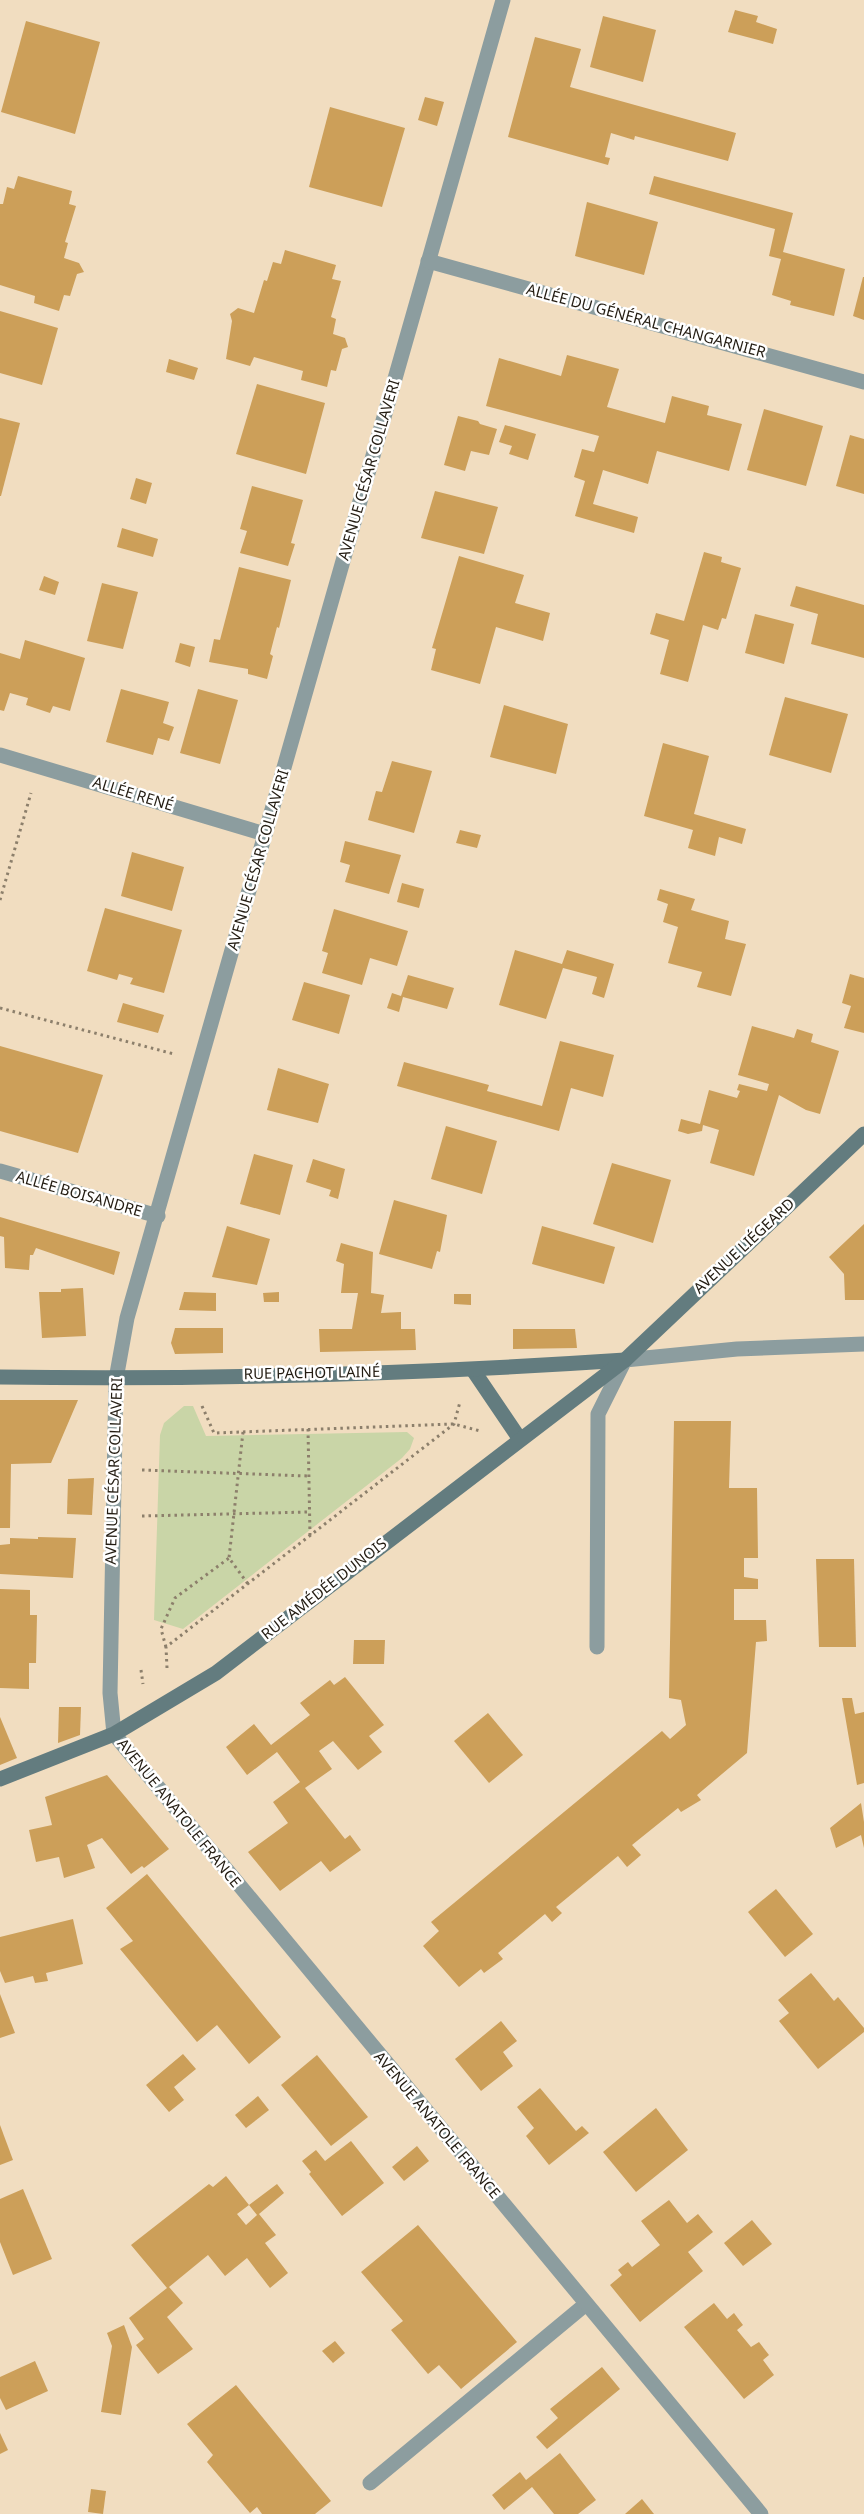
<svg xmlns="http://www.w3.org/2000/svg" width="864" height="2514" font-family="'Noto Sans',sans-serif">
	<rect width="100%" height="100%" fill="#f1ddc0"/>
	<!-- green -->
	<path fill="#c9d5a7" d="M184 1406H193L206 1436 407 1432 414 1438 410 1449 402 1458 183 1629 154 1620 160 1435 164 1423Z"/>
	<!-- building -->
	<g fill="#cc9f59" fill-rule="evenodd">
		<path d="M735 10 758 16 756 22 777 29 773 44 728 32Z"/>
		<path d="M603 16 656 30 643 82 590 67Z"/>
		<path d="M26 21 100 42 75 134 1 112Z"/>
		<path d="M535 37 581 49 570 87 736 133 728 161 635 136 634 140 611 133 605 157 610 158 608 165 508 137Z"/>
		<path d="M425 97 444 102 437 126 418 120Z"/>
		<path d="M330 107 405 128 382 207 309 187Z"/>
		<path d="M18 176 72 191 69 204 76 206 65 242 68 243 64 258 79 263 84 272 77 274 70 296 64 295 59 311 34 303 35 296 0 285V204H3L7 187 14 189Z"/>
		<path d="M654 176 793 213 783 252 845 269 834 316 790 305 791 301 772 295 781 259 769 256 775 229 649 194Z"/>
		<path d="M587 202 658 222 644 275 575 256Z"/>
		<path d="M285 250 336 265 332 279 341 281 331 317 336 319 333 334 345 338 348 347 342 349 336 371 331 370 327 387 301 380 303 371 254 357 250 366 226 359 232 321 230 314 238 308 254 313 264 280 267 281 273 262 281 264Z"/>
		<path d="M863 277H864V320L853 316Z"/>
		<path d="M0 311 58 328 42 385 0 373Z"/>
		<path d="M567 355 619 369 607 407 665 423 672 396 709 406 707 415 742 424 729 471 657 451 648 484 603 470 593 504 638 517 634 533 575 516 585 481 574 477 582 449 594 452 599 436 486 406 499 358 561 376Z"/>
		<path d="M169 359 198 368 194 380 166 372Z"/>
		<path d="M257 384 325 403 306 474 236 454Z"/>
		<path d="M764 409 823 426 806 486 747 470Z"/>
		<path d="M458 416 478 421 480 424 497 429 489 455 471 451 465 471 444 465Z"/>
		<path d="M0 418 20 423 1 496H0Z"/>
		<path d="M505 425 536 434 528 460 509 454 512 446 499 442Z"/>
		<path d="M850 435 864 439V494L836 486Z"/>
		<path d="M136 478 152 483 146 504 130 499Z"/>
		<path d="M252 486 303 500 291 543 295 544 288 566 240 553 247 531 240 529Z"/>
		<path d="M435 491 498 507 484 554 421 538Z"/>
		<path d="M122 528 158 539 153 557 117 547Z"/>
		<path d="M704 552 722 557 721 562 741 568 726 619 722 618 718 630 703 625 688 682 660 674 669 640 650 634 656 613 684 621Z"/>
		<path d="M459 556 524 575 515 603 550 613 543 641 496 627 480 684 431 670 436 649 432 648Z"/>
		<path d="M239 567 291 580 279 628 277 627 270 654 273 656 267 679 248 674V669L209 662 214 639 220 640Z"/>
		<path d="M44 576 59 582 55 595 39 590Z"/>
		<path d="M102 583 138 592 123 649 87 641Z"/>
		<path d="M796 586 864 605V658L811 644 818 614 790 606Z"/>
		<path d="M755 614 794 624 784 664 745 653Z"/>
		<path d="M25 640 85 658 70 711 53 706 50 713 26 705 28 698 10 693 4 711 0 710V653L20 659Z"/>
		<path d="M180 643 195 647 190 667 175 662Z"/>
		<path d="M121 689 169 702 163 723 174 727 169 741 158 738 153 755 106 742Z"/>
		<path d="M198 689 238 700 220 764 180 753Z"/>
		<path d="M785 697 848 714 831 773 769 755Z"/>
		<path d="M504 705 568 724 556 774 490 757Z"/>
		<path d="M663 743 709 756 694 814 746 829 742 844 719 837 715 856 688 848 693 830 644 816Z"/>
		<path d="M392 761 432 771 414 833 368 820 376 791 382 792Z"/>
		<path d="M460 830 481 835 477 848 456 843Z"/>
		<path d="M345 841 401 855 389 894 345 882 350 865 340 862Z"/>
		<path d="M132 852 184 867 172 911 121 896Z"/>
		<path d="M402 883 424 889 419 908 397 902Z"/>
		<path d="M660 889 695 899 691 910 729 921 725 939 746 944 731 996 697 987 702 972 668 963 678 927 663 922 668 904 657 900Z"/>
		<path d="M105 908 182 930 164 993 130 984 133 978 119 974 117 980 87 971Z"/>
		<path d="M334 909 408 931 397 966 370 958 362 985 322 973 328 953 322 951Z"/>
		<path d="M515 950 562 964 567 950 614 964 604 998 592 994 597 977 563 968 546 1019 499 1005Z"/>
		<path d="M850 974 864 978V1033L844 1028 851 1006 842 1003Z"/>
		<path d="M408 975 454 988 447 1009 403 997 399 1012 387 1008 392 993 401 996Z"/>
		<path d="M304 982 350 995 339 1034 292 1020Z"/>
		<path d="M123 1003 164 1015 158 1033 117 1022Z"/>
		<path d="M752 1026 794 1038 797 1029 813 1034 811 1042 839 1051 820 1114 806 1110 779 1095 754 1176 710 1163 719 1130 703 1125 702 1131 688 1134 678 1131 681 1119 700 1124 709 1090 737 1098 740 1091 737 1090 739 1084 767 1091 769 1084 738 1075Z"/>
		<path d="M560 1041 614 1055 603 1097 571 1088 559 1131 397 1086 404 1062 489 1085 487 1091 542 1106Z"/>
		<path d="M0 1046 103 1075 78 1153 0 1131Z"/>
		<path d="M278 1068 329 1084 318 1123 267 1110Z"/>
		<path d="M446 1126 497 1141 482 1194 431 1179Z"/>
		<path d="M254 1154 293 1165 280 1215 240 1204Z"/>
		<path d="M313 1159 345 1169 338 1199 329 1196 331 1190 306 1182Z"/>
		<path d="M612 1163 671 1180 653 1243 593 1224Z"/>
		<path d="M394 1200 447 1215 440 1252 437 1251 432 1269 379 1254Z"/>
		<path d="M0 1217 120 1252 114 1275 36 1248 33 1255H30L29 1270 5 1268 4 1237 0 1236Z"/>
		<path d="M864 1224V1300H845L844 1274 829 1257Z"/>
		<path d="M227 1226 270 1239 257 1285 212 1277Z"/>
		<path d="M542 1226 615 1247 604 1284 532 1264Z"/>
		<path d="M341 1243 373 1252 371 1293 384 1295 381 1313 401 1312V1329H415L416 1350 320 1352 319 1329H352L358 1293H341L344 1264 336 1261Z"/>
		<path d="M83 1288 86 1336 42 1338 39 1292H61V1289Z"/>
		<path d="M184 1292 216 1293V1311L179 1310Z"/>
		<path d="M279 1292V1302H264L263 1293Z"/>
		<path d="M454 1294H471V1305L454 1304Z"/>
		<path d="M175 1328H223V1353L175 1354 171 1343Z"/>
		<path d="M513 1329H575L577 1348 513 1349Z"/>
		<path d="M0 1400H78L51 1463 11 1464 10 1528H0Z"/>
		<path d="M674 1421H731L729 1488H757L758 1558H744V1577L758 1579V1589H734V1620H766L767 1641 756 1642 747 1753 697 1795 701 1800 681 1812 678 1808 632 1845 641 1855 627 1867 618 1856 556 1907 562 1913 552 1922 545 1914 498 1953 503 1959 484 1973 481 1969 459 1987 423 1946 439 1931 431 1922 662 1731 670 1739 686 1725 681 1700 669 1698Z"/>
		<path d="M94 1478 92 1515 67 1514 68 1479Z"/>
		<path d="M38 1537 76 1538 73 1578 0 1574V1545L10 1544V1538L38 1539Z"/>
		<path d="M816 1559H854L856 1647H819Z"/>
		<path d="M0 1589 30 1590V1615H37L36 1663H29V1689L0 1688Z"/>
		<path d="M354 1640H385L384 1664H353Z"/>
		<path d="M345 1677 384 1725 369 1736 382 1752 358 1770 333 1741 319 1751 332 1769 305 1788 345 1839 350 1835 361 1850 330 1872 321 1861 280 1891 248 1852 288 1823 273 1802 300 1782 277 1752 247 1775 226 1747 254 1724 271 1745 310 1715 300 1703 330 1680 334 1685Z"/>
		<path d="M842 1698H852L855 1714 864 1712V1783L857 1785Z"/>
		<path d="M59 1707H81L80 1735 58 1743Z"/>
		<path d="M488 1713 523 1755 489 1783 454 1741Z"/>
		<path d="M0 1717 17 1758 0 1765Z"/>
		<path d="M107 1775 169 1849 144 1868 142 1866 131 1874 102 1838 87 1845 95 1868 64 1878 59 1857 36 1862 29 1830 52 1825 45 1797Z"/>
		<path d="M861 1803 864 1822V1848L861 1835 836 1848 830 1828Z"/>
		<path d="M147 1874 281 2037 249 2064 217 2025 197 2042 120 1949 133 1941 106 1908Z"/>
		<path d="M776 1889 813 1934 785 1957 748 1912Z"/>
		<path d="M73 1919 83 1964 46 1973 48 1981 35 1983 33 1976 5 1983 0 1971V1937Z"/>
		<path d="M811 1973 834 2001 838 1997 864 2028V2032L818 2069 779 2021 789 2013 778 2000Z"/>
		<path d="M0 1994 15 2033 0 2038Z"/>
		<path d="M501 2021 517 2041 503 2052 513 2066 481 2091 455 2059Z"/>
		<path d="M183 2054 196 2069 174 2087 184 2100 169 2112 146 2085Z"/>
		<path d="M317 2055 368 2117 331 2146 281 2085Z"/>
		<path d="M540 2088 576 2131 582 2126 589 2133 549 2165 526 2136 534 2128 517 2107Z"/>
		<path d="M258 2096 269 2110 246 2128 235 2115Z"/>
		<path d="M656 2108 688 2150 636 2192 603 2152Z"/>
		<path d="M0 2125 13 2160 0 2165Z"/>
		<path d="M351 2141 384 2183 342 2216 309 2174 311 2172 302 2161 316 2150 325 2161Z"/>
		<path d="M417 2146 429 2161 404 2181 392 2167Z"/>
		<path d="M226 2176 249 2205 277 2184 284 2193 259 2214 276 2235 265 2243 288 2273 270 2288 247 2258 225 2276 208 2255 169 2287 183 2303 167 2317 193 2349 158 2374 136 2345 144 2339 129 2318 167 2288 131 2245 209 2184 213 2187ZM249 2205 257 2215 246 2225 237 2214Z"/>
		<path d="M23 2189 52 2259 13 2275 0 2242V2199Z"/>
		<path d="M669 2200 687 2223 698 2214 713 2232 688 2252 703 2271 640 2322 610 2285 622 2275 618 2270 628 2262 632 2267 660 2245 641 2221Z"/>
		<path d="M752 2220 772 2244 743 2266 724 2243Z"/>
		<path d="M418 2225 517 2342 461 2389 439 2365 428 2374 391 2330 403 2321 361 2272Z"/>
		<path d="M714 2303 727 2319 734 2313 743 2325 737 2330 751 2347 759 2342 769 2355 763 2360 774 2375 744 2399 684 2327Z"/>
		<path d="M124 2325 132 2347 121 2415 101 2412 112 2346 107 2333Z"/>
		<path d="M335 2341 345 2353 333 2363 322 2351Z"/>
		<path d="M35 2361 48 2391 6 2410 0 2398V2377Z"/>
		<path d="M602 2367 620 2389 547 2449 536 2437 558 2418 550 2409Z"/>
		<path d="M236 2385 331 2501 315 2514H262L257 2507 250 2513 207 2462 213 2455 187 2424Z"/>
		<path d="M0 2433 8 2450 0 2454Z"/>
		<path d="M560 2453 596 2500 578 2514H554L532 2487 504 2510 492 2495 520 2472 526 2480Z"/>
		<path d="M91 2489 106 2491 103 2514 88 2512Z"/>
		<path d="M642 2499 654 2514H625Z"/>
	</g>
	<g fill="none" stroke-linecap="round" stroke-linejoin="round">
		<!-- path -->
		<g stroke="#8c7f6b" stroke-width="3" stroke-dasharray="2.5 4" stroke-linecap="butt">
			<path d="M0 900 31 793"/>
			<path d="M0 1008 174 1054"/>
			<path d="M202 1406 214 1433 454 1424 480 1431"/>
			<path d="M308 1429 310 1536"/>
			<path d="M243 1432 229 1558 248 1584"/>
			<path d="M142 1470 308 1476"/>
			<path d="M142 1516 309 1512"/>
			<path d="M166 1647 161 1629 175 1598 229 1558"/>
			<path d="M167 1668 166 1647 454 1424 460 1402"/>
			<path d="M141 1670 143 1684"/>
		</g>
		<!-- lane -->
		<g stroke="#8c9d9f" stroke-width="15">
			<path d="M0 1171 158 1216"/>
			<path d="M370 2483 586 2304"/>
		</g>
		<!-- street -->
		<g stroke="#8c9d9f" stroke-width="15">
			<path d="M503 0 127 1318 116 1379 110 1693 114 1734 761 2514"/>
			<path d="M428 261 864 382"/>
			<path d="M0 755 265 834"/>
			<path d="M597 1647 598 1414 625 1360 737 1349 864 1344"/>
		</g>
		<!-- secondary -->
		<g stroke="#637c7f" stroke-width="15">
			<path d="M473 1370 519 1438"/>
			<path d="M0 1377C208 1380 417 1374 625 1360"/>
			<path d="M0 1779 114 1734 216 1673 625 1360 864 1134"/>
		</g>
	</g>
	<g text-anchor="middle" stroke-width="5" stroke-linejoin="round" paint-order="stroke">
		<!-- street labels -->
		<g font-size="15" fill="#231c12" stroke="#fff">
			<text transform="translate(646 321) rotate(15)" y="5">ALLÉE DU GÉNÉRAL CHANGARNIER</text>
			<text transform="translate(369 470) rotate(-74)" y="5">AVENUE CÉSAR COLLAVERI</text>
			<text transform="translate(133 794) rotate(17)" y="5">ALLÉE RENÉ</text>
			<text transform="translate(258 860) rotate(-74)" y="5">AVENUE CÉSAR COLLAVERI</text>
			<text transform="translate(79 1194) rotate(16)" y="5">ALLÉE BOISANDRE</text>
			<text transform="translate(744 1246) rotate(-43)" y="5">AVENUE LIÉGEARD</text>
			<text transform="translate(312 1373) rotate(-1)" y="5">RUE PACHOT LAINÉ</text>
			<text transform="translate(114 1471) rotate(-88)" y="5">AVENUE CÉSAR COLLAVERI</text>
			<text transform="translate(324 1589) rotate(-38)" y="5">RUE AMÉDÉE DUNOIS</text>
			<text transform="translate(179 1813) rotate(51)" y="5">AVENUE ANATOLE FRANCE</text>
			<text transform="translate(437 2125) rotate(50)" y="5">AVENUE ANATOLE FRANCE</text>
		</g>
	</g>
</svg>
